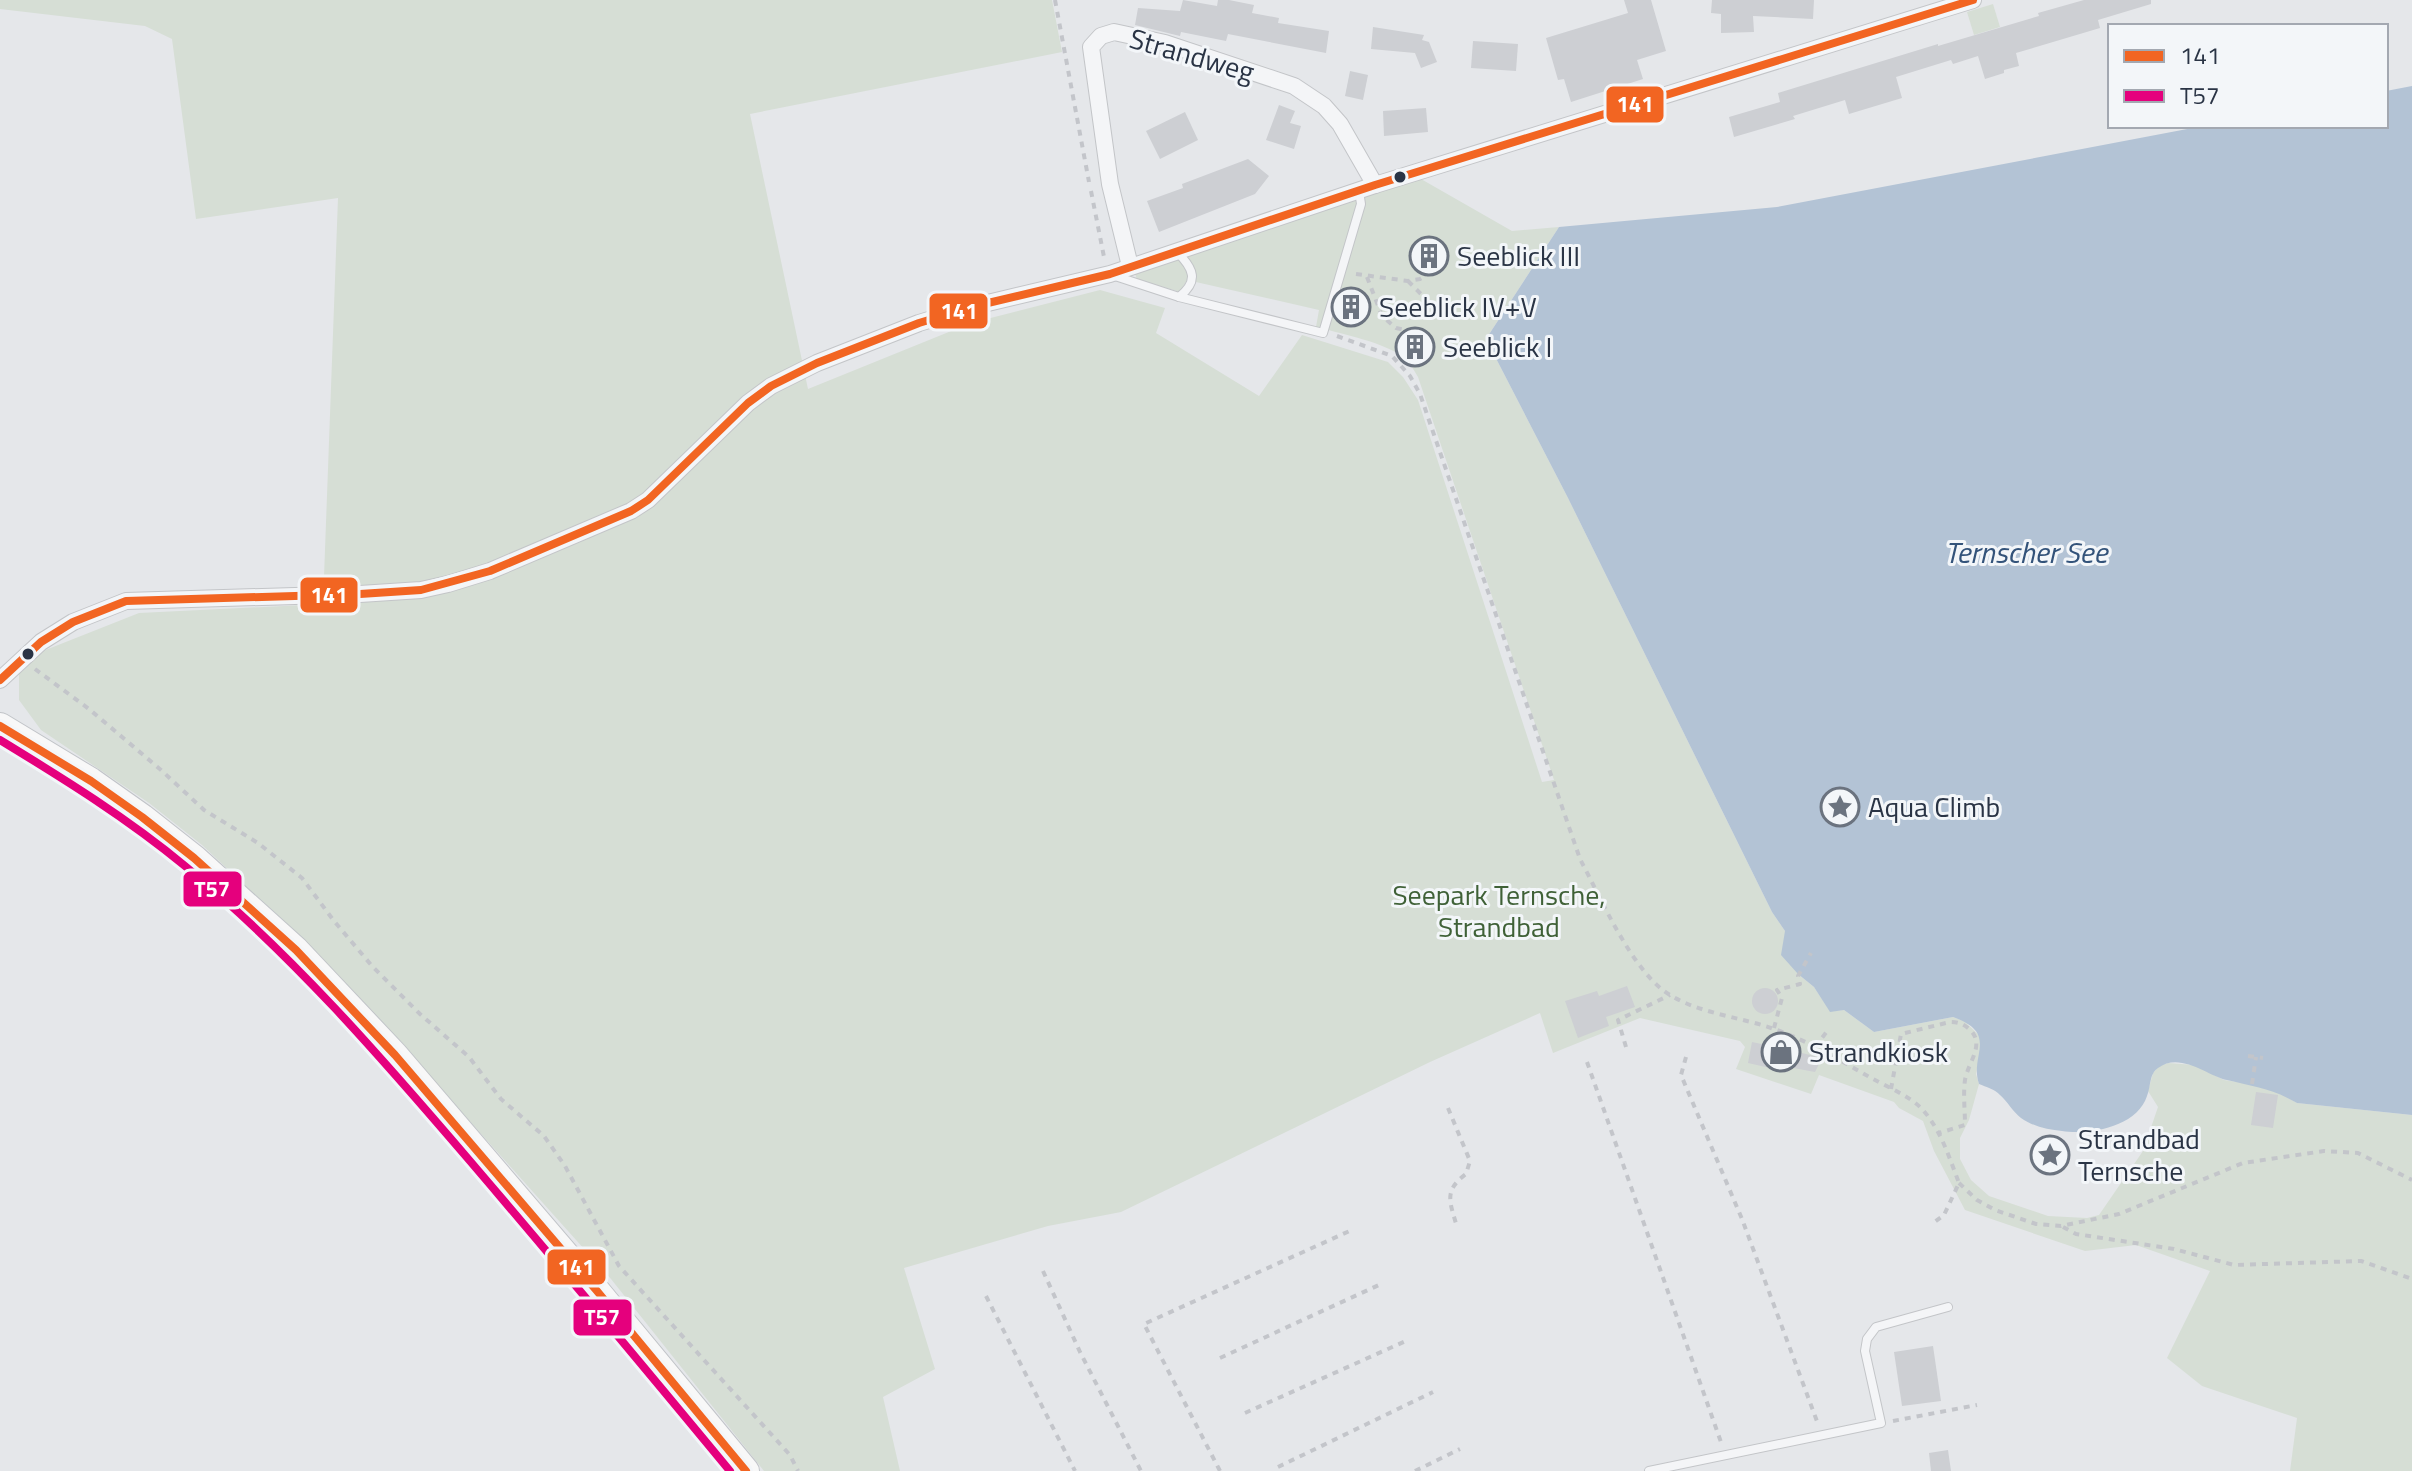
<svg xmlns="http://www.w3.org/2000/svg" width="2412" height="1471" font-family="'Titillium Web',sans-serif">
	<rect width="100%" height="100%" fill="#e5e7ea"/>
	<!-- green -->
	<g fill="#d6ded5">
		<path d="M0 0H1052L1062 52 750 114 808 389 971 323 1100 290 1165 308 1156 333 1259 396 1302 335 1388 362 1403 377 1418 400 1542 782 1554 780 1418 377C1413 368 1407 359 1397 353 1377 341 1339 333 1316 327L1319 310 1187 280 1180 292 1137 279 1135 274 1138 269 1367 194 1421 179 1512 231 1559 227 1486 339 1568 498 1772 912 1785 931 1798 974 1814 987 1830 1011 1844 1010 1874 1032 1953 1017 1964 1021 1979 1035 1982 1046 1976 1074 1979 1084 1969 1120 1960 1138V1159L1971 1180 1989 1196 2048 1216 2087 1218 2099 1215 2143 1151 2158 1107 2148 1091 2153 1073 2159 1066 2168 1063 2195 1065 2224 1080 2252 1084 2282 1094 2297 1103 2412 1115V1471H2290L2297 1418 2202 1386 2167 1358 2210 1271 2136 1245 2085 1251 1965 1210 1934 1151 1923 1121 1899 1108 1894 1102 1819 1075 1811 1094 1736 1069 1745 1047 1740 1041 1640 1018 1553 1053 1540 1013 1430 1062 1121 1212 1048 1226 904 1268 935 1369 883 1397 900 1471H764L611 1279 404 1048 303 940 202 845 149 803 41 730 19 700V672L43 651 139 613 323 604 338 198 196 219 172 39 145 26 0 9Z"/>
		<path d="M1993 4 2000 27 1974 35 1967 12Z"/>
	</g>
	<!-- water -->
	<path fill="#b3c3d5" d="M2412 86V1115L2297 1103C2271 1088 2255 1087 2227 1080 2208 1076 2180 1051 2158 1068 2149 1074 2151 1087 2147 1096 2137 1127 2090 1135 2062 1131 2048 1130 2032 1126 2021 1118 2013 1112 2008 1102 2000 1095 1995 1089 1986 1087 1979 1084 1969 1055 2000 1034 1953 1017L1874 1032 1844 1010 1830 1012 1814 987 1798 974 1781 955 1785 931 1772 912 1568 498 1486 339 1559 227 1777 207 2203 126H2386V91Z"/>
	<!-- building -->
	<g fill="#cdcfd3">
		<path d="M1183 0 1217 6 1218 0H1229L1254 5 1252 13 1279 18 1278 23 1329 31 1326 53 1228 34 1226 41 1181 32 1180 36 1135 25 1138 8 1180 11Z"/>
		<path d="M1624 0H1651L1666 51 1637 60 1643 79 1571 102 1564 79 1558 80 1546 38 1628 13Z"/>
		<path d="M1712 0H1814L1813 19 1753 16 1754 32 1721 33V14L1711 13Z"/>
		<path d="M2084 0H2151V4L2098 20 2100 28 2016 53 2019 66 2004 70V73L1985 79 1978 56 1953 64 1951 60 1896 77 1902 98 1849 114 1845 100 1793 116 1795 119 1734 137 1729 117 1780 102 1778 93 1938 44V46L2039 16 2038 13Z"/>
		<path d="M1373 27 1424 35 1422 40 1429 42 1437 62 1421 68 1415 53 1371 49Z"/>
		<path d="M1473 41 1518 44 1516 71 1471 68Z"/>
		<path d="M1350 71 1368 75 1363 100 1345 96Z"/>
		<path d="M1279 105 1295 111 1290 123 1301 126 1294 149 1266 140Z"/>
		<path d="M1426 108 1428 132 1384 136 1383 111Z"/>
		<path d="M1185 112 1198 140 1160 159 1146 131Z"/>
		<path d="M1248 159 1269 176 1255 194 1159 232 1147 201 1183 188 1182 184Z"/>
		<path d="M1627 986 1635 1007 1606 1017 1609 1026 1578 1038 1565 1001 1597 991 1599 996Z"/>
		<circle cx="1765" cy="1001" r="13"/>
		<path d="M1752 1042 1798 1052 1822 1058 1815 1072 1788 1067V1072L1748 1063Z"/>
		<path d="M2256 1092 2278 1095 2273 1128 2251 1125Z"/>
		<path d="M1933 1346 1941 1401 1902 1406 1894 1352Z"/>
		<path d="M1948 1450 1951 1471H1931L1929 1453Z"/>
	</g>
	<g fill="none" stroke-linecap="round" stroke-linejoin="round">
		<!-- lane casing -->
		<g stroke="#c3c5c8" stroke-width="10">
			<g id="lane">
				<path d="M1177 252C1194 269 1199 281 1179 297"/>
				<path d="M1112 275 1179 297 1323 333 1361 204 1359 191"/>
				<path d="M1649 1471 1881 1423 1865 1351 1867 1339 1876 1327 1948 1307"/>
			</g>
		</g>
		<!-- street casing -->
		<g stroke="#c3c5c8" stroke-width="18">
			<g id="street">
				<path d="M1130 266 1110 184 1091 47 1101 36 1114 32 1165 43 1294 86 1324 106 1340 124 1375 185"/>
				<path d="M0 680 41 642 73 622 126 601 360 594 421 590 448 584 490 571 631 511 648 500 748 403 771 386 817 363 919 323 971 307 1110 274 1375 185 1973 0"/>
			</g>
		</g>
		<!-- primary casing -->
		<g stroke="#c1c4c8" stroke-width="28">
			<path id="primary" d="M0 726 91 781 142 817 194 858 296 950 395 1055 597 1291 746 1471"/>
		</g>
		<!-- path -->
		<g stroke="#c3c5ca" stroke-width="4" stroke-dasharray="6 6" stroke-linecap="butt">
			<path d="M1055 0 1089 182"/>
			<path d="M1091 191 1104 257"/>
			<path d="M1356 274 1408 281 1420 279 1444 265"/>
			<path d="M1367 277 1382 316 1396 328 1425 334 1433 351"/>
			<path d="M1408 281 1424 297"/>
			<path d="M1337 336 1392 356 1410 376 1420 394 1580 859C1601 898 1632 972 1670 995 1701 1014 1741 1017 1774 1029 1809 1041 1841 1061 1873 1079 1888 1087 1907 1095 1920 1107 1940 1127 1949 1157 1959 1183L1944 1215 1932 1224"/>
			<path d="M35 669 89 709 161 770 204 810 258 843 302 878 334 921 372 966 420 1014 469 1057 501 1099 544 1136 565 1166 619 1266 790 1455 798 1471"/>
			<path d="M1774 1028 1782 998 1777 990 1800 984 1798 976 1811 953"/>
			<path d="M1626 1047 1618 1020 1670 995"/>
			<path d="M1815 1047 1828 1030"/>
			<path d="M2248 1056 2263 1058"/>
			<path d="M1686 1057 1681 1075 1742 1219 1818 1424"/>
			<path d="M1587 1062 1722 1445"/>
			<path d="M2252 1084 2256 1057"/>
			<path d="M1891 1089 1901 1034 1950 1022C1957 1022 1962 1023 1968 1028 1987 1043 1968 1062 1965 1080 1963 1095 1965 1110 1965 1125L1939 1133"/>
			<path d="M1448 1108 1470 1161 1466 1174C1443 1191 1450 1202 1457 1227"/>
			<path d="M1959 1183 1977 1200 1995 1210 2036 1224 2061 1226 2119 1214 2243 1163 2324 1151 2358 1153 2412 1180"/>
			<path d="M2063 1227 2076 1234 2174 1249 2234 1265 2361 1261 2412 1279"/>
			<path d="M1043 1271 1080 1352 1141 1471"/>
			<path d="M986 1296 1075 1471"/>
			<path d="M1220 1358 1381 1284"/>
			<path d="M1245 1413 1408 1340"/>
			<path d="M1893 1421 1977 1405"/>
			<path d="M1278 1467 1433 1392"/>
			<path d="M1220 1471 1144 1324 1354 1229"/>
			<path d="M1415 1471 1460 1449"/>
		</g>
		<!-- lane -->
		<use href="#lane" stroke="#f4f5f7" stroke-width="8"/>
		<!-- street -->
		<use href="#street" stroke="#f4f5f7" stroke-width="16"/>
		<!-- primary -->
		<use href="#primary" stroke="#f8f8f8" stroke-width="26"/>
		<!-- bus-1 casing -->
		<g stroke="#f3f6f9" stroke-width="14">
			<g id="bus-1">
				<path d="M0 680 41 642 73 622 126 601 360 594 421 590 490 571 631 511 648 500 748 403 771 386 817 363 919 323 971 307 1110 274 1375 185 1973 0"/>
				<path d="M0 726 91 781 142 817 194 858 296 950 395 1055 597 1291 746 1471"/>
			</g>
		</g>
		<!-- bus-2 casing -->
		<g stroke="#f3f6f9" stroke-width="14">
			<path id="bus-2" d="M0 740C64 779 127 818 185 866 291 953 381 1057 470 1161 558 1264 644 1367 730 1471"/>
		</g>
		<!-- bus-1 -->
		<use href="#bus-1" stroke="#f26522" stroke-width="8"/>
		<!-- bus-2 -->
		<use href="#bus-2" stroke="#e5007d" stroke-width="8"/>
	</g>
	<!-- icons -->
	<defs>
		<g id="building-ring" transform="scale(2)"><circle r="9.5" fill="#f3f6f9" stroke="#6b737f" stroke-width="1.5"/><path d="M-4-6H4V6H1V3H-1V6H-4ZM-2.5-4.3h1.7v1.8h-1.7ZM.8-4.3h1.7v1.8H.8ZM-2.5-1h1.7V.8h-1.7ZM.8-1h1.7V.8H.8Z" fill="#6b737f"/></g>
		<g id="sight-ring" transform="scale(2)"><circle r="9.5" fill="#f3f6f9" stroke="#6b737f" stroke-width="1.5"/><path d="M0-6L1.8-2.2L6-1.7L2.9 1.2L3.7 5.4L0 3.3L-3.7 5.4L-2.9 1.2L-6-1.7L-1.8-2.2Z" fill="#6b737f"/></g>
		<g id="shop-ring" transform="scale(2)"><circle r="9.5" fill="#f3f6f9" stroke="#6b737f" stroke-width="1.5"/><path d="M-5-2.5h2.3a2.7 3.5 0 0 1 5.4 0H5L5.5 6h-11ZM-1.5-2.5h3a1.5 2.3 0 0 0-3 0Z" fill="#6b737f"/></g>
	</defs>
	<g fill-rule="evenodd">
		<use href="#building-ring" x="1429" y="256"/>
		<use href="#building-ring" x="1351" y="307"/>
		<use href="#building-ring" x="1415" y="347"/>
		<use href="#sight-ring" x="1840" y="807"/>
		<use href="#shop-ring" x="1781" y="1052"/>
		<use href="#sight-ring" x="2050" y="1155"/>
	</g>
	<!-- markers -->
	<g fill="#2a3445" stroke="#f3f6f9" stroke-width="3">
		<circle cx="1400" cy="177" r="7"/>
		<circle cx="28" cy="654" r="7"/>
	</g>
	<g text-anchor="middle" stroke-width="6" stroke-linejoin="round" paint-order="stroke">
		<!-- street labels -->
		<g font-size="28" fill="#2a3445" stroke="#f3f6f9">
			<text transform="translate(1192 55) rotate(16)" y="10">Strandweg</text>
		</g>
		<!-- poi labels -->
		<g font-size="28" fill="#2a3445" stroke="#f3f6f9" text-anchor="start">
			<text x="1457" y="266">Seeblick III</text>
			<text x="1379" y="317">Seeblick IV+V</text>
			<text x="1443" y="357">Seeblick I</text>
			<text x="1868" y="817">Aqua Climb</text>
			<text x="1809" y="1062">Strandkiosk</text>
			<text x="2078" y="1149">Strandbad<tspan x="2078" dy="32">Ternsche</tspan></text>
		</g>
		<!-- park labels -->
		<g font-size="28" fill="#3f6137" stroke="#f3f6f9">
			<text x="1499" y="905">Seepark Ternsche,<tspan x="1499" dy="32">Strandbad</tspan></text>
		</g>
		<!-- water labels -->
		<g font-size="30" font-style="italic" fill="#33537a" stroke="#f3f6f9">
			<text x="2026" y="563">Ternscher See</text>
		</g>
	</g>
	<g stroke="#f3f6f9" stroke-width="3">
		<rect x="1605" y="85" width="60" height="39" rx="8" fill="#f26522"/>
		<rect x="928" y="292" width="61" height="38" rx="8" fill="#f26522"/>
		<rect x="299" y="576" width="60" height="38" rx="8" fill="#f26522"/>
		<rect x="182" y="870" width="61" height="38" rx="8" fill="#e5007d"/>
		<rect x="546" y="1248" width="61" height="38" rx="8" fill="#f26522"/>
		<rect x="572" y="1298" width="61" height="39" rx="8" fill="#e5007d"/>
	</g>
	<g font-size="22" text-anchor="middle" font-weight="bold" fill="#fff">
		<text x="1635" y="112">141</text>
		<text x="959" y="319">141</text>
		<text x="329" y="603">141</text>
		<text x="212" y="897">T57</text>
		<text x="576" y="1275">141</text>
		<text x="602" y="1325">T57</text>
	</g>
	<!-- legend -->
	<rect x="2108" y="24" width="280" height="104" fill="#f3f6f9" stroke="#a3a8b1" stroke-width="2"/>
	<rect x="2124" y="50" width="40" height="12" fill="#f26522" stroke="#a3a8b1" stroke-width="2"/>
	<text x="2180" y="64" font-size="24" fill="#2a3445">141</text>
	<rect x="2124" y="90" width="40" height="12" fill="#e5007d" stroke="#a3a8b1" stroke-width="2"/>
	<text x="2180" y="104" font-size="24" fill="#2a3445">T57</text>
</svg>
